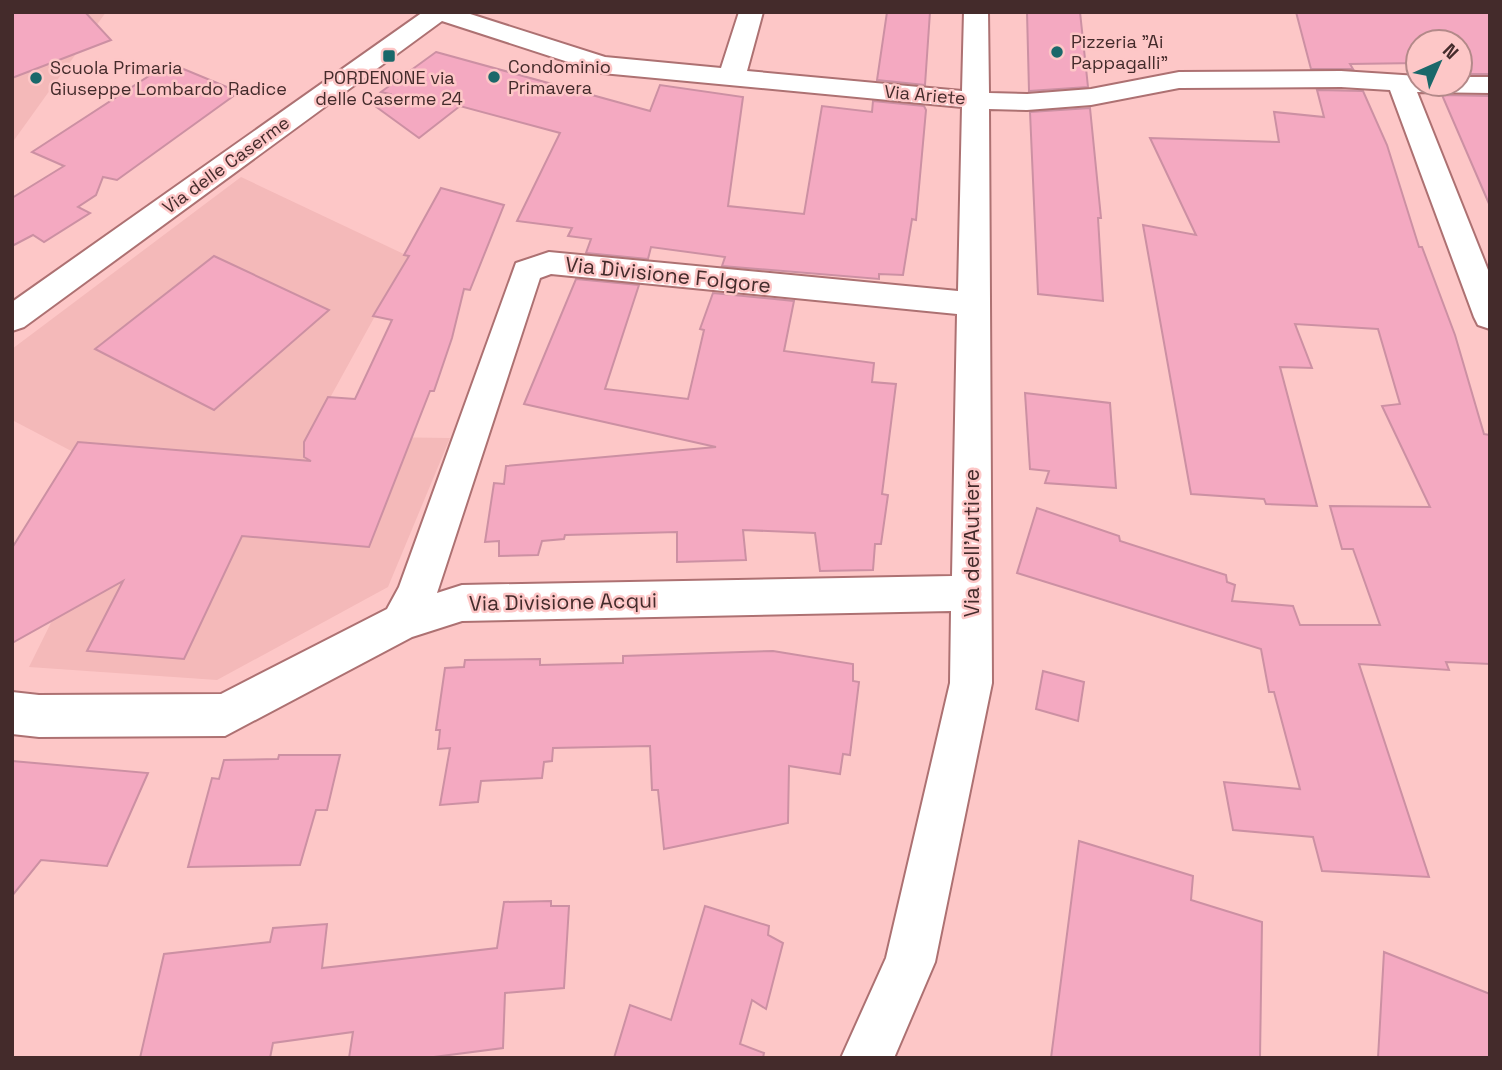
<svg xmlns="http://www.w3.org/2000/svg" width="1502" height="1070" font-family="'Space Grotesk',sans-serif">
	<rect width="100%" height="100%" fill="#fdc7c7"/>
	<!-- built -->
	<g fill="#f4b9b9">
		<path d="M12 12H106L12 143Z"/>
		<path d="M241 177 408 256 309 436 450 438 388 587 217 680 29 667 123 478 12 420V349Z"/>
	</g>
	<!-- building -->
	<g fill="#f4a9c1" stroke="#cc90a3" stroke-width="2">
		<path d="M12 12H85L111 40 12 78Z"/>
		<path d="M887 12H930L925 85 877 80Z"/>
		<path d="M1027 12H1080L1088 87 1029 91Z"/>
		<path d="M1296 12H1490V74H1460V42H1418V63L1350 64 1353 69H1311Z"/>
		<path d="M436 52 650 111 660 85 743 97 728 206 804 214 822 106 872 112 873 101 924 106 926 110 916 220 912 219 903 275 879 274V279L722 266 725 257 651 247 648 259 586 253 591 239 568 236 572 228 517 221 560 133 460 106 419 138 375 106 390 94 381 92Z"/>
		<path d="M169 63 239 92 117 180 103 177 96 195 78 207 90 213 44 242 33 235 12 246V198L64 166 32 152Z"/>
		<path d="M1317 90 1363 91 1387 145 1419 247H1422L1455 335 1484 434 1490 435V664L1446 662 1449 670 1359 664 1429 877 1322 871 1313 837 1233 830 1224 782 1300 789 1274 692H1269L1261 649 1017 573 1037 508 1119 536 1120 541 1226 575 1227 582 1235 585 1232 601 1293 606 1300 625H1380L1353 549H1342L1330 506 1430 507 1382 406 1400 404 1378 329 1295 324 1312 368 1280 367 1317 506 1266 504 1264 499 1191 494 1143 225 1196 235 1150 138 1279 142 1274 112 1324 117Z"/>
		<path d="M1442 95 1490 96V206Z"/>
		<path d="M1090 108 1101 218H1098L1103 301 1038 294 1030 112Z"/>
		<path d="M441 188 504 205 470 290 464 289 452 338 434 391H430L369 547 242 536 184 659 87 651 123 581 12 643V548L78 442 311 461 304 457V442L328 397 355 399 392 320 373 316 409 256 404 255Z"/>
		<path d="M214 256 329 310 214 410 95 349Z"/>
		<path d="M576 279 639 285 605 389 688 399 704 330 700 329 713 293 794 301 784 351 874 363 872 382 896 384 882 494 888 495 881 544H875L873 570 820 571 815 533 743 530 746 560 677 562V532L565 535 564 539 542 541 538 555 499 556V541L485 542 494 483 504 484 506 466 716 447 524 404Z"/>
		<path d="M1025 393 1110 403 1116 488 1045 483 1049 471 1030 469Z"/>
		<path d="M773 651 853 664V681L859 682 850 755 843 754 840 774 789 766 788 823 664 849 658 790H652L650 746 553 748 552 761 544 762 542 778 481 781 478 802 440 805 450 748 438 749 440 730H436L445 668 464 667 465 660 540 659V665L623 663V656Z"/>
		<path d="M1043 671 1084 682 1078 721 1036 709Z"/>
		<path d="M279 755H340L327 810H316L300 865 188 867 212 778 219 779 224 760 278 759Z"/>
		<path d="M12 761 148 773 107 866 41 860 12 896Z"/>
		<path d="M1079 841 1193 876 1191 900 1262 922 1260 1058H1051Z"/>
		<path d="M551 901V906H569L564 988 505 993 503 1048 426 1058H349L353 1032 273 1043 270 1058H140L164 954 270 942 273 928 327 924 322 968 497 948 504 902Z"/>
		<path d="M705 906 769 926 768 935 783 943 766 1009 752 1000 740 1044 764 1053 763 1058H614L630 1005 671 1020Z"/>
		<path d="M1384 952 1490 994V1058H1378Z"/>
	</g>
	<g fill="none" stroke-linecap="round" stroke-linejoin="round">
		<!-- minor casing -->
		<g stroke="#ad7172" stroke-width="4">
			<path id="minor" d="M423 12H464L605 57 721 68 739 12H763L747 71 962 91 964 12H988L989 93 1027 94 1091 89 1179 72 1341 71 1418 76V84H1460V77H1490V93L1417 92 1490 275V329L1478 325 1474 317 1390 90 1341 87 1179 88 1091 105 1027 110 989 109 992 683 935 962 894 1058H841L886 958 950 683 951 611 462 621 412 637 225 736 39 737 12 734V692L39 695 221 694 387 609 399 587 516 263 549 252 958 291 962 107 602 73 442 21 24 327 12 331V302ZM551 274 957 314 952 576 462 585 437 593 540 278Z"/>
		</g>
		<!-- minor -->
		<use href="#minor" fill="#fff" fill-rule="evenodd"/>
	</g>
	<!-- markers -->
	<g fill="#1a686a" stroke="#fdc7c7" stroke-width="2.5">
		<circle cx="1057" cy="52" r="7"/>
		<rect x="382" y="49" width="14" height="14" rx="3.5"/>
		<circle cx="494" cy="77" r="7"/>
		<circle cx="36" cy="78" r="7"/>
	</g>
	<g text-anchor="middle" stroke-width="5" stroke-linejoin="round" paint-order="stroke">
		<!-- far-poi labels -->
		<g font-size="18" fill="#442b2b" stroke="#fdc7c7" text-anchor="start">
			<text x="1071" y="48">Pizzeria "Ai<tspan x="1071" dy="21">Pappagalli"</tspan></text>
			<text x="508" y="73">Condominio<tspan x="508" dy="21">Primavera</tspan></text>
			<text x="50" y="74">Scuola Primaria<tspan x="50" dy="21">Giuseppe Lombardo Radice</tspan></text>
			<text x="389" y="84" text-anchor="middle">PORDENONE via<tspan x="389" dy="21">delle Caserme 24</tspan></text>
		</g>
		<!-- far-street labels -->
		<g font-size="18" fill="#442b2b" stroke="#fdc7c7">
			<text transform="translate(925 95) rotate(5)" y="6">Via Ariete</text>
			<text transform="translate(226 165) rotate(-36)" y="6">Via delle Caserme</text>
		</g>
		<!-- street labels -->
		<g font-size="21" fill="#442b2b" stroke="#fdc7c7">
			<text transform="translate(668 275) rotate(6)" y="7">Via Divisione Folgore</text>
			<text transform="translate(972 543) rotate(-90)" y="7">Via dell'Autiere</text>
			<text transform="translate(563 602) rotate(-1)" y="7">Via Divisione Acqui</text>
		</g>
	</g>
	<!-- border -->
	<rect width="1502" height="1070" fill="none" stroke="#442b2b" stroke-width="28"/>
	<!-- north arrow -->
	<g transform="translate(1439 63) rotate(45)"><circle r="33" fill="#fdc7c7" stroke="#b38989" stroke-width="2"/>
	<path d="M0-5L12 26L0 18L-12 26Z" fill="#1a686a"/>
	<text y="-10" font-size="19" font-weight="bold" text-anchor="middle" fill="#442b2b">N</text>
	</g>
</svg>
